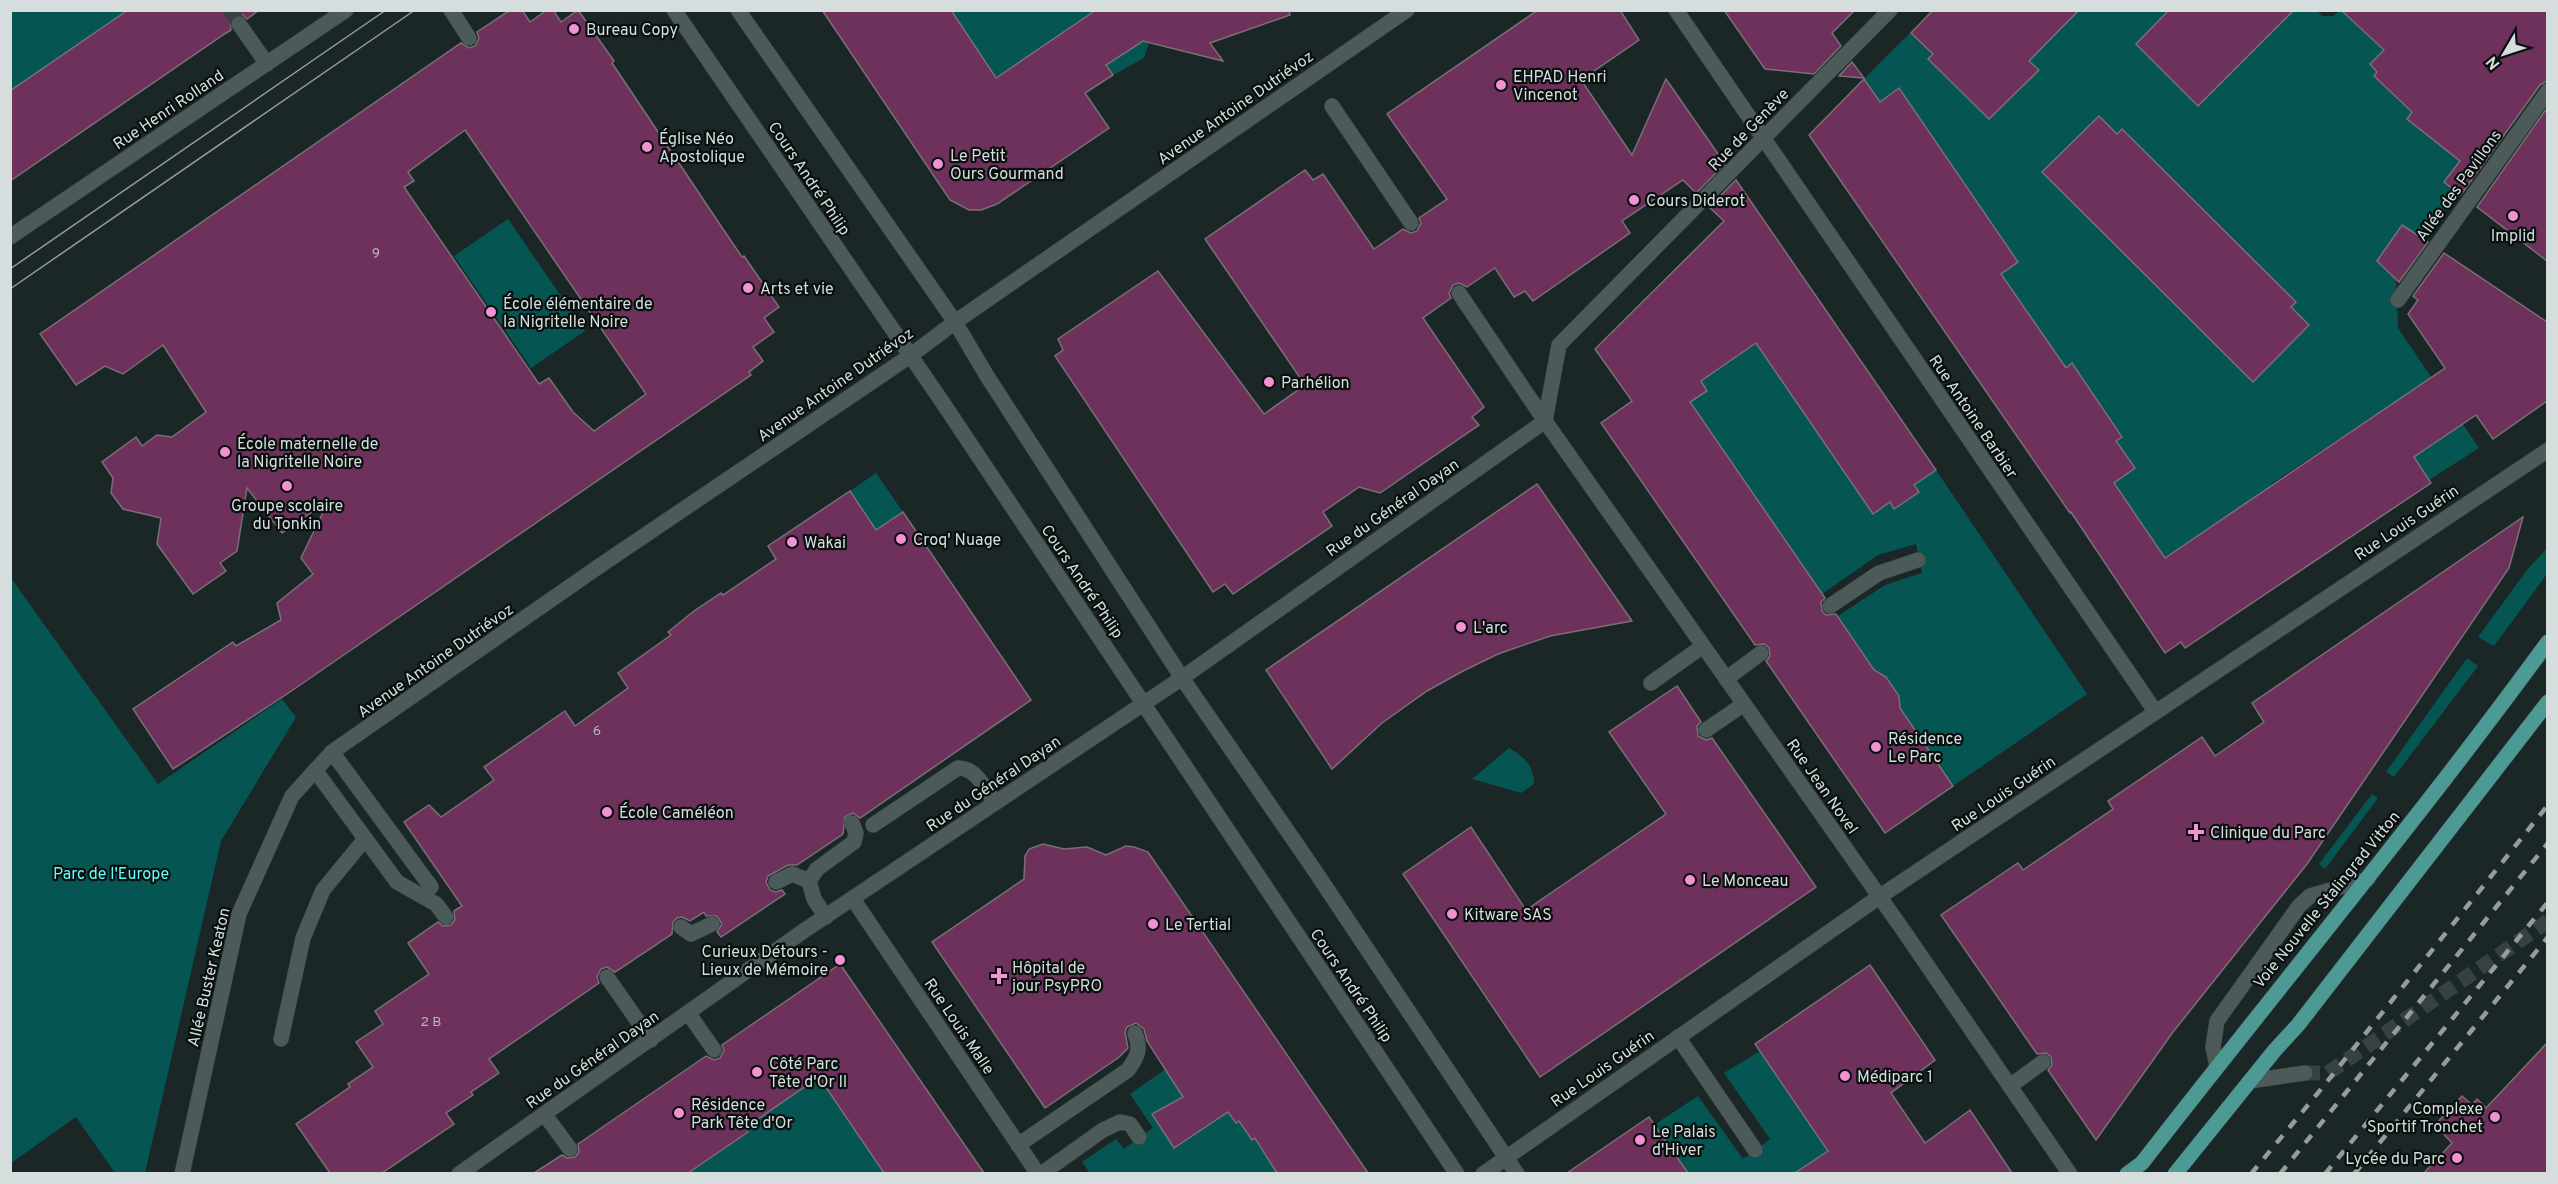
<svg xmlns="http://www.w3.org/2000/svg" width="2558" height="1184" font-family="Overpass,sans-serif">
	<rect width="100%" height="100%" fill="#1a2726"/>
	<!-- green -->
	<g fill="#055652">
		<path d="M2316 10 2322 16H2333L2339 11H2349L2384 50 2370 64 2377 72 2374 76 2384 86 2388 82 2429 92 2407 119 2447 151 2462 157 2445 182 2457 192 2396 279 2398 328 2479 448 2429 480 2414 457 2405 395 2271 484 2313 548 2242 506 2165 558 2144 527 2100 556 2070 513 2135 468 2116 441 2122 436 2072 364 2066 368 2047 340 1982 385 1951 340 1994 311 2020 302 2001 274 2018 262 1927 128 1886 98 1880 102 1864 79 1911 32 1933 54 1928 59 1989 119 2038 70 2015 46 2050 40 2070 20 2060 11Z"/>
		<path d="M11 11H128L11 91Z"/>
		<path d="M951 11H1098L1126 52 1142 42 1149 43 1144 58 1113 75 1078 23 996 78Z"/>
		<path d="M508 219 585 331 531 368 454 256Z"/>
		<path d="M1680 264 1741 353 1756 343 1772 366 1835 323 1862 364 1800 408 1873 513 1890 502 1894 508 1919 491 1914 485 1936 470 2087 694 1953 786 1900 709 1898 696 1886 677 1874 670 1838 616 1885 585 1922 573 1916 544 1878 555 1822 594 1696 410 1682 408 1707 391 1684 356 1705 342 1663 281Z"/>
		<path d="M876 473 903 512 876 530 850 491Z"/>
		<path d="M2547 548V574L2494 646 2478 637 2527 570Z"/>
		<path d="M11 578 158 784 282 699 296 717 221 841 145 1173H115L76 1117 11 1163Z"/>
		<path d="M2467 658 2478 666 2394 777 2386 772Z"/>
		<path d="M1509 748C1525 758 1533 764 1534 784L1521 793 1472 779Z"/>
		<path d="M2372 794 2378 798 2325 869 2319 864Z"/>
		<path d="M1760 1051 1828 1151 1811 1163 1826 1173H1688L1654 1125 1698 1096 1743 1159 1770 1139 1724 1073Z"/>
		<path d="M1180 1059 1223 1106 1235 1123 1239 1121 1260 1134 1277 1174 1090 1173 1082 1162 1116 1139 1124 1149 1153 1128 1130 1094Z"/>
		<path d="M818 1077 884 1173 688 1174 748 1133 745 1128Z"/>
	</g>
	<!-- building -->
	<g fill="#6d315c" stroke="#7b6f76" stroke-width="1.5" fill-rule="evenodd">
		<path d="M128 10H259L247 19 243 15 234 16 230 20 231 30 226 33 10 181V91Z"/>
		<path d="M510 10H522L530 22 547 10H553L561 22 578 10 614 61 612 63 723 229 742 257 744 256 779 307 764 318 774 332 753 347 763 361 749 372 751 375 287 694 173 769 133 709 233 642 236 646 281 620 277 603 313 574 301 558 329 500 282 533 247 488 237 551 220 563 226 571 193 594 157 544 161 518 123 509 111 493 113 478 102 462 136 437 142 446 157 435 172 437 206 412 163 345 123 374 105 366 76 385 40 334 461 43 469 48 475 46 479 38 477 32ZM465 130 646 394 594 431 573 412 549 378 539 384 404 187 414 181 408 172Z"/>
		<path d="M822 10H951L996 78 1096 10H1289L1290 15 1210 43 1223 61 1143 41 1106 65 1113 75 1085 93 1109 128 997 204 981 210H969L950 200Z"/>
		<path d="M1538 10H1620L1639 40 1581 80 1632 155 1666 79 1725 164 1696 193 1683 180 1622 221 1630 233 1533 301 1525 291 1514 297 1495 268 1467 287 1459 283 1453 285 1449 293 1451 298 1423 318 1484 407 1472 417 1479 425 1380 493 1359 487 1323 512 1332 526 1233 594 1225 584 1213 592 1055 356 1063 350 1058 339 1158 271 1264 414 1305 385 1205 239 1305 170 1313 180 1323 174 1374 249 1403 229 1411 233 1417 231 1421 223 1419 218 1447 199 1387 114Z"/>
		<path d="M1724 10H1855L1832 33 1841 46 1814 74 1765 69Z"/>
		<path d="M1933 10H2079L2029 61 2039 70 1989 119 1928 59 1933 54 1911 33Z"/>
		<path d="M2169 10H2294L2198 106 2136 44Z"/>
		<path d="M2341 10H2547V81L2540 85 2461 195 2444 182 2460 161 2407 119 2412 112 2374 76 2377 72 2370 64 2384 50Z"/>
		<path d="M1852 62 1864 78 1839 76Z"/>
		<path d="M1864 79 1880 102 1899 88 2018 262 2001 274 2066 368 2072 363 2122 437 2116 441 2135 468 2114 483 2165 558 2445 368 2408 314 2418 300 2413 296 2444 253 2547 322V401L2493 439 2476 415 2414 457 2431 483 2185 648 2181 642 2165 653 2071 512 2070 513 1809 135Z"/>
		<path d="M2547 108V261L2477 207Z"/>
		<path d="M2099 116 2117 134 2122 129 2296 302 2291 307 2309 325 2253 382 2042 172Z"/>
		<path d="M1736 180 1936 470 1914 485 1919 492 1894 509 1890 502 1873 514 1756 343 1701 381 1707 391 1690 402 1825 598 1821 602 1822 611 1826 615 1836 614 1874 670 1886 677 1899 696 1900 708 1953 786 1885 833 1766 661 1770 656 1769 648 1764 644 1755 645 1601 423 1632 401 1595 349 1724 221 1709 207Z"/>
		<path d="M2402 225 2428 242 2399 282 2377 261Z"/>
		<path d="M1537 484 1632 621 1550 636 1498 654 1463 671 1427 691 1382 723 1332 769 1266 670Z"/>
		<path d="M850 491 876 530 903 512 1031 700 860 818 853 813 845 817 843 834 797 865H788L768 876 766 882 770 890 776 892 782 890 785 894 721 937 717 932 722 924 717 916H706L704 912 690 921 682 917 677 918 673 922 672 934 615 972 607 967 601 969 597 977 599 983 489 1059 499 1073 471 1092 473 1095 446 1113 454 1124 382 1173H330L296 1124 350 1087 348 1084 373 1067 356 1042 383 1024 375 1011 429 974 408 943 438 922 443 926 451 925 455 920 454 911 462 906 404 822 429 805 441 817 494 780 484 767 565 711 575 726 628 688 618 673 671 635 668 632 694 611 721 593 723 595 776 559 768 546Z"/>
		<path d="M2523 517 2509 568 2307 864 2173 1032 2096 1140 2048 1070 2052 1065 2051 1057 2046 1053 2037 1054 1941 915 2018 863 2023 870 2113 809 2108 801 2202 737 2215 756 2264 722 2252 703Z"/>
		<path d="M1677 686 1701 722 1697 726 1698 736 1706 740 1712 738 1816 887 1540 1077 1403 874 1471 827 1526 910 1666 814 1609 732Z"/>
		<path d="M1043 844 1064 849 1087 847 1106 855 1126 846 1134 847 1148 852 1368 1173H1277L1255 1138 1252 1140 1239 1121 1236 1123 1228 1112 1174 1148 1152 1114 1183 1097 1147 1041 1144 1029 1136 1023 1127 1027 1125 1032 1128 1048 1118 1058 1045 1108 932 942 1024 879 1025 856 1029 849Z"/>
		<path d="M840 964 984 1173H884L819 1077 745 1128 748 1132 688 1173H534L562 1155 567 1158 575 1157 579 1152 578 1144 706 1056 714 1060 720 1058 724 1050 722 1045Z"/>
		<path d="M1870 965 1935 1060 1891 1093 1925 1143 1970 1110 2012 1173H1795L1828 1151 1755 1044Z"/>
		<path d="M2547 1043V1173H2424L2452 1143 2435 1125 2462 1096 2472 1105 2477 1099 2486 1108Z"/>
		<path d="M1649 1117 1688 1173H1567Z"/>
	</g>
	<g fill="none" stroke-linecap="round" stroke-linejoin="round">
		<!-- pedestrian-tunnel -->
		<path stroke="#364241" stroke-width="15" stroke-dasharray="15 8" stroke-linecap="butt" d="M230 10 239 24"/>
		<!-- secondary-tunnel -->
		<path stroke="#364241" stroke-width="15" stroke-dasharray="15 8" stroke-linecap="butt" d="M2305 1073H2328L2548 921"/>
		<!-- service casing -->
		<g stroke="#364140" stroke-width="16">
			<g id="service">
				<path d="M451 10 469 38"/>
				<path d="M1332 106 1411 223"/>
				<path d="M1459 293 1545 421"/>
				<path d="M2398 300 2548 91"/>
				<path d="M1830 606 1879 573 1918 560"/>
				<path d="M1726 679 1761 653"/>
				<path d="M1651 683 1703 646"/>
				<path d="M1706 730 1744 704"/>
				<path d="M332 752 431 887"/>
				<path d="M315 770 397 882 436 904 446 917"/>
				<path d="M873 825 958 768C977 768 985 789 995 803"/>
				<path d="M776 882 792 874 809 881"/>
				<path d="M826 917 814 899 809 881 817 869 854 842 856 833 852 823"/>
				<path d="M681 927 691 934 712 924"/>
				<path d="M607 977 651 1040"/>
				<path d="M689 1014 714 1050"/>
				<path d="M1678 1037 1755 1150"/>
				<path d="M281 1039 303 938 323 890 365 839"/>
				<path d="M2217 1066 2213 1047 2217 1021 2299 906 2310 896 2368 879"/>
				<path d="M2010 1086 2043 1062"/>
				<path d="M545 1115 570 1149"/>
				<path d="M1018 1145 1128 1070C1138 1056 1141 1049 1135 1033"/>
				<path d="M1041 1174 1103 1130 1120 1122 1130 1124 1139 1137"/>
			</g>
		</g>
		<!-- pedestrian casing -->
		<g stroke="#364140" stroke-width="16">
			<path id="pedestrian" d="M239 24 267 64"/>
		</g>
		<!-- minor casing -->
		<g stroke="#364140" stroke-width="16">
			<g id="minor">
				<path d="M1676 10 2155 711"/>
				<path d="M10 237 346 10"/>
				<path d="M1545 421 1903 930 2070 1174"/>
				<path d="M1545 421 1559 345 1890 10"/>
				<path d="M853 899 1038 1174"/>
				<path d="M182 1174 239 914 292 796 332 752 598 567 910 356"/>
				<path d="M459 1174 805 930 1182 678 1545 421"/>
				<path d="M1483 1174 1879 897 2548 450"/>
			</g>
		</g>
		<!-- tertiary casing -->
		<g stroke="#364140" stroke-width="16">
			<g id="tertiary">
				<path d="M674 10 945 406 1457 1174"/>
				<path d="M738 10 955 322 987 376 1182 678 1313 868 1517 1174"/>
				<path d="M910 356 955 322 1407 10"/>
			</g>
		</g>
		<!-- secondary casing -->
		<g stroke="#364140" stroke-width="16">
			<path id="secondary" d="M2250 1081 2305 1073"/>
		</g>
		<!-- primary casing -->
		<g stroke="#364140" stroke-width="16">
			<g id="primary">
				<path d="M2127 1174 2142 1163C2277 989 2418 820 2548 642"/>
				<path d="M2175 1174 2275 1050 2298 1025 2548 702"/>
			</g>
		</g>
		<!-- service -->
		<use href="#service" stroke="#4c5b59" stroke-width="15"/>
		<!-- pedestrian -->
		<use href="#pedestrian" stroke="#4c5b59" stroke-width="15"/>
		<!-- minor -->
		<use href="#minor" stroke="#4c5b59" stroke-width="15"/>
		<!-- tertiary -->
		<use href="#tertiary" stroke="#4c5b59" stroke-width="15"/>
		<!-- secondary -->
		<use href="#secondary" stroke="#4c5b59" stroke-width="15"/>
		<!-- primary -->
		<use href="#primary" stroke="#4d9994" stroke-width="15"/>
		<!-- tram -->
		<g stroke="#939d9c" stroke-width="1.5">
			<path d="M10 269 386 10"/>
			<path d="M10 289 415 10"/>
		</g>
		<!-- rail -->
		<g stroke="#939d9c" stroke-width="4.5" stroke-dasharray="10 10" stroke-linecap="butt">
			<path d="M2251 1174 2322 1088 2548 805"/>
			<path d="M2280 1174 2548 843"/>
			<path d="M2325 1174 2548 902"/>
			<path d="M2354 1174 2548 937"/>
		</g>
	</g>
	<!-- markers -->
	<g fill="#f391d5" stroke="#090f0e" stroke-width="2">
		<circle cx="574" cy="29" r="6"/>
		<circle cx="1501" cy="85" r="6"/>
		<circle cx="647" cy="147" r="6"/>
		<circle cx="938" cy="164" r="6"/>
		<circle cx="1634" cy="200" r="6"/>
		<circle cx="2513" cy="216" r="6"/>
		<circle cx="748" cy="288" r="6"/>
		<circle cx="491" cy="312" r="6"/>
		<circle cx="1269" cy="382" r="6"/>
		<circle cx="225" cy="452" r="6"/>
		<circle cx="287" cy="486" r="6"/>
		<circle cx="901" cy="539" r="6"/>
		<circle cx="792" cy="542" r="6"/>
		<circle cx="1461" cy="627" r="6"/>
		<circle cx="1876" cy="747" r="6"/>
		<circle cx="607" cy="812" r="6"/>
		<path d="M2193 823h6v6h6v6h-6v6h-6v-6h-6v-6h6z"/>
		<circle cx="1690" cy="880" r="6"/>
		<circle cx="1452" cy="914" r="6"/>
		<circle cx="1153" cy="924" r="6"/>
		<circle cx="840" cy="960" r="6"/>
		<path d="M996 967h6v6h6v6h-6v6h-6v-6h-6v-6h6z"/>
		<circle cx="757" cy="1072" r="6"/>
		<circle cx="1845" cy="1076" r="6"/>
		<circle cx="679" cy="1113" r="6"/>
		<circle cx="2495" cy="1117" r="6"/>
		<circle cx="1640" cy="1140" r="6"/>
		<circle cx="2457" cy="1158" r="6"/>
	</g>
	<g text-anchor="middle" stroke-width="4.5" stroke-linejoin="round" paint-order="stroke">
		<!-- number labels -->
		<g font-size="14" fill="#bbb3bd">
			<text x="376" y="257">9</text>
			<text x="597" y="735">6</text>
			<text x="431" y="1026">2 B</text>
		</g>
		<!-- poi labels -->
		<g font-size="16" fill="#d5dedd" stroke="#090f0e" text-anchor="start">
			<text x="586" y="35">Bureau Copy</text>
			<text x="1513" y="82">EHPAD Henri<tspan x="1513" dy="18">Vincenot</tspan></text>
			<text x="659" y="144">Église Néo<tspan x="659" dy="18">Apostolique</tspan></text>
			<text x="950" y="161">Le Petit<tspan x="950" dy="18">Ours Gourmand</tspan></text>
			<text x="1646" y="206">Cours Diderot</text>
			<text x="2513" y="241" text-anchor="middle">Implid</text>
			<text x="760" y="294">Arts et vie</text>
			<text x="503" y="309">École élémentaire de<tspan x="503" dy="18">la Nigritelle Noire</tspan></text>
			<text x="1281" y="388">Parhélion</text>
			<text x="237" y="449">École maternelle de<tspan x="237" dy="18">la Nigritelle Noire</tspan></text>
			<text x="287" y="511" text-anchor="middle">Groupe scolaire<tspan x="287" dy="18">du Tonkin</tspan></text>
			<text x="913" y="545">Croq' Nuage</text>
			<text x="804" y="548">Wakai</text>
			<text x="1473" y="633">L'arc</text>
			<text x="1888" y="744">Résidence<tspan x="1888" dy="18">Le Parc</tspan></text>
			<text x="619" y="818">École Caméléon</text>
			<text x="2210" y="838">Clinique du Parc</text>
			<text x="1702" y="886">Le Monceau</text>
			<text x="1464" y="920">Kitware SAS</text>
			<text x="1165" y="930">Le Tertial</text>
			<text x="828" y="957" text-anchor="end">Curieux Détours -<tspan x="828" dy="18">Lieux de Mémoire</tspan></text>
			<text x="1012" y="973">Hôpital de<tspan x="1012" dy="18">jour PsyPRO</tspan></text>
			<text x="769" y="1069">Côté Parc<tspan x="769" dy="18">Tête d'Or II</tspan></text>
			<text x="1857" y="1082">Médiparc 1</text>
			<text x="691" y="1110">Résidence<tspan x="691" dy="18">Park Tête d'Or</tspan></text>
			<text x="2483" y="1114" text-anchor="end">Complexe<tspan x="2483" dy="18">Sportif Tronchet</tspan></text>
			<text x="1652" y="1137">Le Palais<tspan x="1652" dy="18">d'Hiver</tspan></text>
			<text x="2445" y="1164" text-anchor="end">Lycée du Parc</text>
		</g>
		<!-- street labels -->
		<g font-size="16" fill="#d5dedd" stroke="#090f0e">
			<text transform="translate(1235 107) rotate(-35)" y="6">Avenue Antoine Dutriévoz</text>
			<text transform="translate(168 109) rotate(-34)" y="6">Rue Henri Rolland</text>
			<text transform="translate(1748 129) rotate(-46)" y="6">Rue de Genève</text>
			<text transform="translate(810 178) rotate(56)" y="6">Cours André Philip</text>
			<text transform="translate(2458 185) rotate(-54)" y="6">Allée des Pavillons</text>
			<text transform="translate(835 384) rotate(-35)" y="6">Avenue Antoine Dutriévoz</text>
			<text transform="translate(1974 416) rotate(56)" y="6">Rue Antoine Barbier</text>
			<text transform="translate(1392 507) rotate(-35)" y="6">Rue du Général Dayan</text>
			<text transform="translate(2406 522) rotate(-34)" y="6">Rue Louis Guérin</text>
			<text transform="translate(1083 581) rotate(56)" y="6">Cours André Philip</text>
			<text transform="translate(435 660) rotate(-35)" y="6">Avenue Antoine Dutriévoz</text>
			<text transform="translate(993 783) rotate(-34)" y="6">Rue du Général Dayan</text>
			<text transform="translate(1823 786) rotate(55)" y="6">Rue Jean Novel</text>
			<text transform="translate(2003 793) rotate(-34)" y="6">Rue Louis Guérin</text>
			<text transform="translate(2326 899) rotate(-51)" y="6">Voie Nouvelle Stalingrad Vitton</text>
			<text transform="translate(208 977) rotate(-77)" y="6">Allée Buster Keaton</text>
			<text transform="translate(1352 985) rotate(56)" y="6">Cours André Philip</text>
			<text transform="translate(960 1026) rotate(56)" y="6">Rue Louis Malle</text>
			<text transform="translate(592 1059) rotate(-35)" y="6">Rue du Général Dayan</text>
			<text transform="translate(1602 1068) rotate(-35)" y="6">Rue Louis Guérin</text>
		</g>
		<!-- park labels -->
		<g font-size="16" fill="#5ffef4" stroke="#090f0e">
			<text x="111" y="879">Parc de l'Europe</text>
		</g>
	</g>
	<!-- border -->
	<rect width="2558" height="1184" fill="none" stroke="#d5dedd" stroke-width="24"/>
	<!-- north arrow -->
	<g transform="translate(2504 54) rotate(231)" stroke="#090f0e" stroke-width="4.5" paint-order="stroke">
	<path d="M0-4.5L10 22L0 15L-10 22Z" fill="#d5dedd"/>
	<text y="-9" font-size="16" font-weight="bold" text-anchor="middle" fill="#d5dedd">N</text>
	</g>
</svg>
